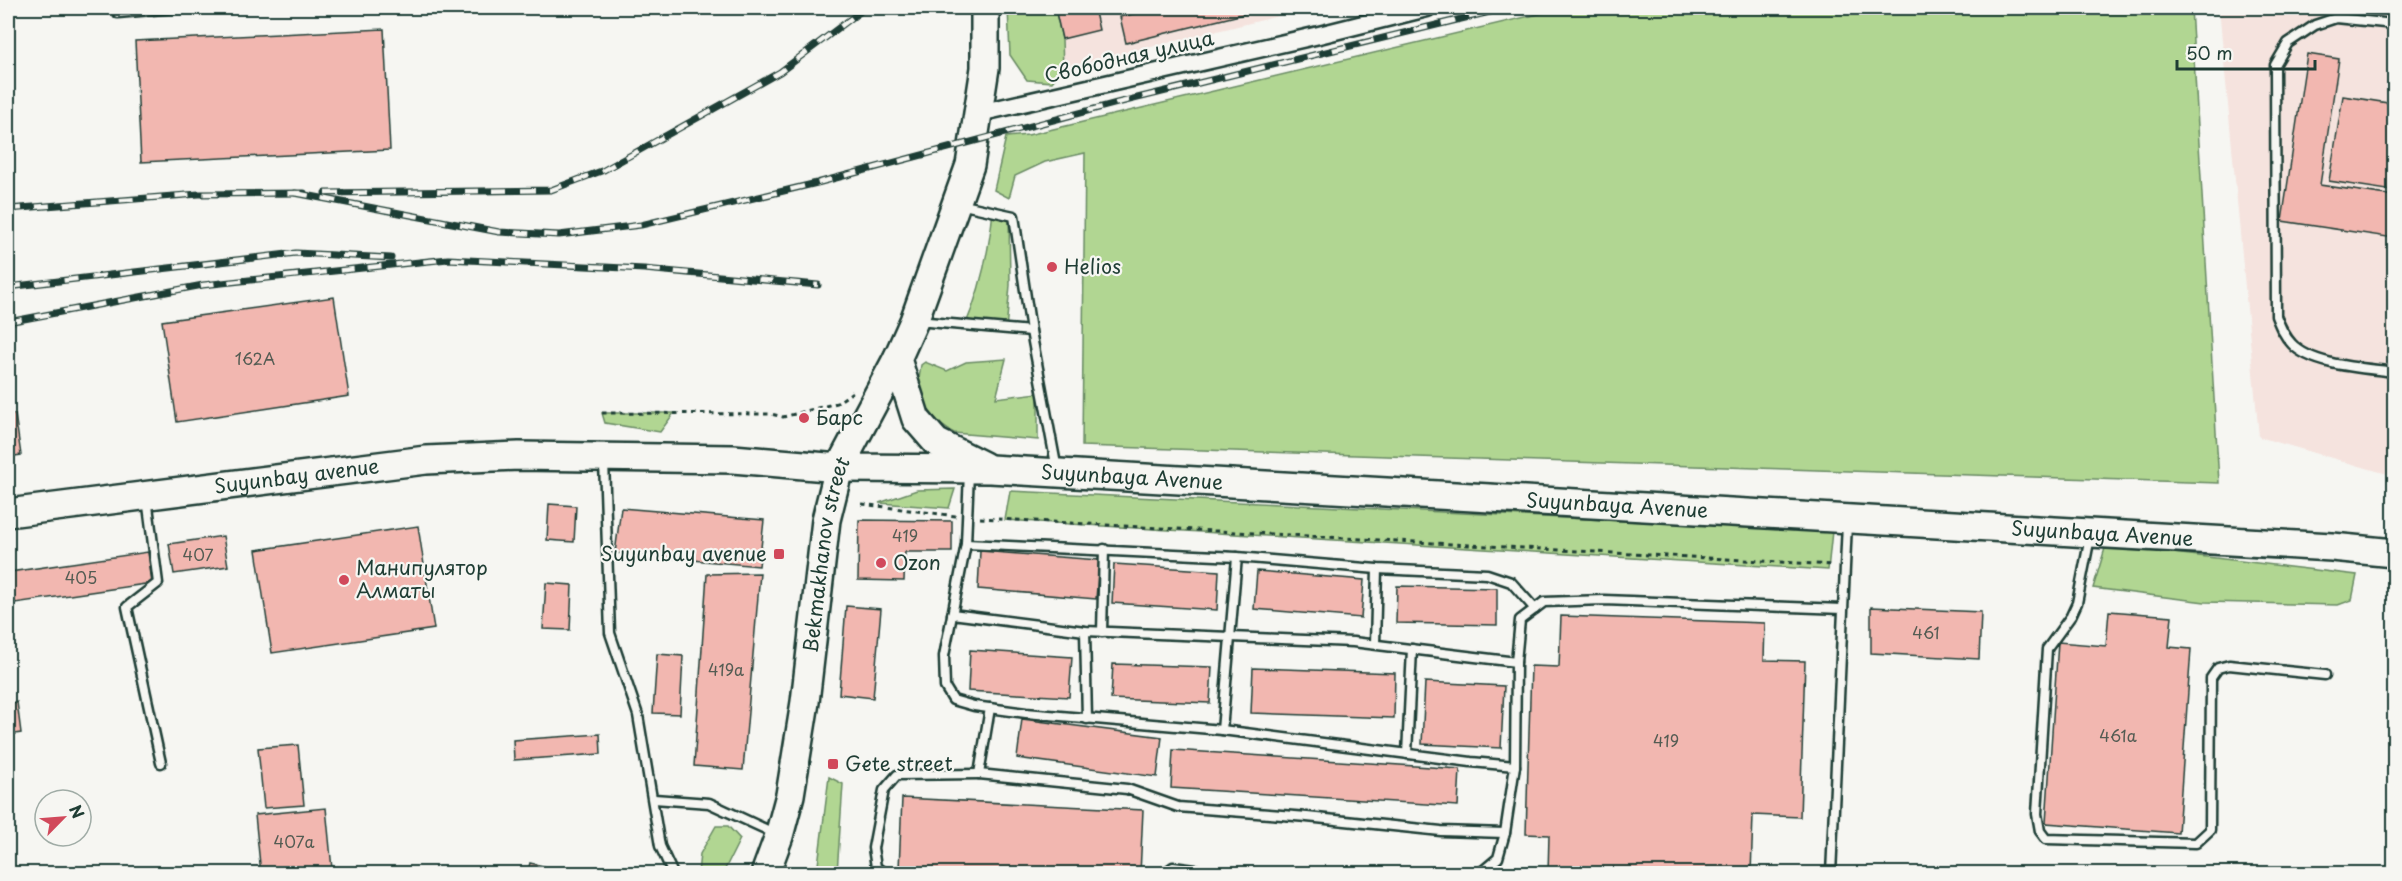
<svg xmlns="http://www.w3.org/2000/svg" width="2402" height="881" font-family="'Playpen Sans',sans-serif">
	<rect width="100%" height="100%" fill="#f6f6f2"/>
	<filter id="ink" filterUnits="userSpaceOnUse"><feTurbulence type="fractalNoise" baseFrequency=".0167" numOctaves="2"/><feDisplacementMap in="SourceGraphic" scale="12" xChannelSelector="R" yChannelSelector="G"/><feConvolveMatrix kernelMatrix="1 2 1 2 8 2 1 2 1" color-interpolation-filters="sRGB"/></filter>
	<g filter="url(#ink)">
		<!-- built -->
		<g fill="#f5e3de">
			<path d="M1038 8H1312L1052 71Z"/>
			<path d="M2219 8H2394V476L2259 437Z"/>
		</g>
		<!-- green -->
		<g fill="#b1d692" stroke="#688a63" stroke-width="1.5">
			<path d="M1008 8H1055L1062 39 1063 68 1052 82 1027 80 1010 55Z"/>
			<path d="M1564 8H2191L2219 483 1082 446 1085 153 1045 162 1015 176 1009 198 994 190 1006 137 1028 135Z"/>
			<path d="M993 211 1009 214 1010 285 1006 330 965 326C981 289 989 251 993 211Z"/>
			<path d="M1006 359 996 398 1038 393V440L954 433C937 425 924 407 919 389 918 382 920 372 921 365L925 362 947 371 966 362Z"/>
			<path d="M602 413H674L660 432 605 423Z"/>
			<path d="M955 489 949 508 879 503 917 490Z"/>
			<path d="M1010 491 1832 531 1828 570 1005 520Z"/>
			<path d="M2106 545 2357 575 2352 600 2338 605 2205 602 2093 588Z"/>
			<path d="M829 777 843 784 837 873H817Z"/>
			<path d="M716 826H728L740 839 723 873H698L700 854Z"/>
		</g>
		<!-- building -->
		<g fill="#f2b7b0" stroke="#1f3d34" stroke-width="1.5">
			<path d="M1055 8H1094L1099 30 1062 39Z"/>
			<path d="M1159 8H1268L1126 43 1120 17Z"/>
			<path d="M384 29 390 150 141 162 135 41Z"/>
			<path d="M2307 54 2339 59 2320 185 2394 196V238L2282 221Z"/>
			<path d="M2343 96 2394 104V191L2329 181Z"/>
			<path d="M334 297 349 396 177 422 162 321Z"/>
			<path d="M15 414 21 455 8 457V415Z"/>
			<path d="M549 504 576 506 574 542 547 540Z"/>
			<path d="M621 508 764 520 759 566 615 553Z"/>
			<path d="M859 520 952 521V552H905L904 581 858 580Z"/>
			<path d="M418 526 434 629 272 653 256 550Z"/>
			<path d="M223 536 228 566 174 574 169 544Z"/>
			<path d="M980 551 1099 560 1096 599 978 589Z"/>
			<path d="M148 552 152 583 15 603 10 572Z"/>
			<path d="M1114 564 1219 571 1217 610 1112 603Z"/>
			<path d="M1257 571 1364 580 1361 618 1254 609Z"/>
			<path d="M760 573 743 770 694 766 707 574Z"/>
			<path d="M546 583 572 585 570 630 543 629Z"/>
			<path d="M1397 586 1497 588V625L1396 623Z"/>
			<path d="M846 606 881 609 873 698 839 694Z"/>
			<path d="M1871 607 1981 612 1979 659 1871 653Z"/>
			<path d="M2109 611 2172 616 2169 647 2191 649 2178 833 2046 823 2058 642 2106 646Z"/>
			<path d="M1561 616 1765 623 1764 660 1805 661 1800 817 1753 815 1751 874H1548L1549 835 1526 834 1531 666 1559 667Z"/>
			<path d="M970 650 1072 657 1069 697 968 691Z"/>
			<path d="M657 654 683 656 680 714 653 713Z"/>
			<path d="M1113 664 1212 667 1210 703 1111 699Z"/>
			<path d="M1253 668 1395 673 1394 718 1251 713Z"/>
			<path d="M1425 682 1504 686 1501 748 1422 744Z"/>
			<path d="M17 702 21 733 8 735V703Z"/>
			<path d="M1022 719 1162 737 1157 777 1017 758Z"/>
			<path d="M600 734 601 754 514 760 513 740Z"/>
			<path d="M298 745 304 805 264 808 258 748Z"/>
			<path d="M1173 750 1460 769 1458 806 1171 788Z"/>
			<path d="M902 798 1143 810 1140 874H994L899 869Z"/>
			<path d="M326 808 332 869 292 874H261L255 815Z"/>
			<path d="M530 863 556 869 555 874H527Z"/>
		</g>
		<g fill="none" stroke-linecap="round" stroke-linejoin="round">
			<!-- service casing -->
			<g stroke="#1f3d34" stroke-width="13">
				<g id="service">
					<path d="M1112 8H1116"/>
					<path d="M118 13 174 8"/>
					<path d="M2394 24 2336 18 2315 25 2288 43 2275 65 2276 316C2280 326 2284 336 2292 344 2312 366 2366 368 2394 372"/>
					<path d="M959 204 1014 216 1031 331 1057 470"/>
					<path d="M917 321 1031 331"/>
					<path d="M604 461 610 633 638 715 660 846 673 874"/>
					<path d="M969 472 966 544 944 656 945 687 953 700 974 706 1026 713 1222 730 1471 762 1515 766"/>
					<path d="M147 498 158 583 127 607 161 763"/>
					<path d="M2090 537 2077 603 2071 616 2047 649 2037 814 2040 831 2046 839 2196 843 2210 830 2211 678 2218 668 2229 665 2325 675"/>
					<path d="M966 544 1237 557 1377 569 1487 574 1511 582 1535 609"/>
					<path d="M952 614 1085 631 1353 642 1516 662"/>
					<path d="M1085 631 1087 719"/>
					<path d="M1102 632 1104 549"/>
					<path d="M1375 644 1377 569"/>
					<path d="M990 708 979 774 1127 789 1178 807 1307 817 1441 831 1505 833"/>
					<path d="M1222 730 1237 557"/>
					<path d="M1407 754 1412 649"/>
					<path d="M654 799 709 803 776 834"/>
					<path d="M885 874 876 867 873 848 884 790 897 775 979 774"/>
					<path d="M1163 874 1173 867 1225 874"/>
					<path d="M1371 874H1440"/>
					<path d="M1479 874 1498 858 1505 833 1515 766 1516 662 1520 620 1544 602 1604 600 1842 609"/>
					<path d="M1831 874 1847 523"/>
				</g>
			</g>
			<!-- minor casing -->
			<g stroke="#1f3d34" stroke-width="21">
				<path id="minor" d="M979 113 1319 35 1427 8"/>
			</g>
			<!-- primary casing -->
			<g stroke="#1f3d34" stroke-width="32">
				<g id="primary">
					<path d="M897 359 916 419 936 442 984 466"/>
					<path id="s1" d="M8 513 426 460 519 456 733 459 839 468 990 469 2332 547 2394 553"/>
					<path id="s2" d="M765 874 779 836 790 795 805 702 826 520 839 468 897 359 914 321 970 165 985 68V8"/>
				</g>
			</g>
			<!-- path -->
			<g stroke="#1f3d34" stroke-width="3" stroke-dasharray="4.5 4.5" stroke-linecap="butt">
				<path d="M602 413 771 414 783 417 837 403 854 391"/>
				<path d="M862 504 956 516"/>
				<path d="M980 518 1833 565"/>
			</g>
			<!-- service -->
			<use href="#service" stroke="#f6f6f2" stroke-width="8"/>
			<!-- minor -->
			<use href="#minor" stroke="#f6f6f2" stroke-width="16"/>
			<!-- primary -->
			<use href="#primary" stroke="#f6f6f2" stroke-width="27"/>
			<!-- rail casing -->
			<g stroke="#1f3d34" stroke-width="7">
				<g id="rail">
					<path d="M295 193 499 232 559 235 641 225 817 183 1117 103 1506 8"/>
					<path d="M325 193 551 190 604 170 780 72 865 8"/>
					<path d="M8 209 199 194 304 193"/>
					<path d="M8 287 296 253 391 258"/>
					<path d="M8 322 203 285 448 259 644 269 818 285"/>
				</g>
			</g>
			<!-- rail -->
			<use href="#rail" stroke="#f6f6f2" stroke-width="4.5" stroke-dasharray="14" stroke-linecap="butt"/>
		</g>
	</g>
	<!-- markers -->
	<g fill="#d1495b" stroke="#f6f6f2" stroke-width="2">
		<circle cx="1052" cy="267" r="6"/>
		<circle cx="804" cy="418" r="6"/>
		<rect x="773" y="548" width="12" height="12" rx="3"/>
		<circle cx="881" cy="563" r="6"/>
		<circle cx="344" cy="580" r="6"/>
		<rect x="827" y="758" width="12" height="12" rx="3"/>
	</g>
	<g text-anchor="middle" stroke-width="4.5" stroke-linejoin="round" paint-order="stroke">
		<!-- number labels -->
		<g font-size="16" fill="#545c53">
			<text x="255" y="365">162А</text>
			<text x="905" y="542">419</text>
			<text x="198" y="561">407</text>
			<text x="81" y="584">405</text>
			<text x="1926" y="639">461</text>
			<text x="726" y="676">419а</text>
			<text x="2118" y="742">461а</text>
			<text x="1666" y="747">419</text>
			<text x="294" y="848">407а</text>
		</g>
		<!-- street labels -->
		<g font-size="20" fill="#1f3d34" stroke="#f6f6f2">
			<text transform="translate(1129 57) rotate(-13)" y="7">Свободная улица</text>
			<text dy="7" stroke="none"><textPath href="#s1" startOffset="291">Suyunbay avenue</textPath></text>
			<text dy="7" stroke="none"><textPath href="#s1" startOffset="1128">Suyunbaya Avenue</textPath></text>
			<text dy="7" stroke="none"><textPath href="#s1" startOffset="1614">Suyunbaya Avenue</textPath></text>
			<text dy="7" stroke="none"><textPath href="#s1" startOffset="2100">Suyunbaya Avenue</textPath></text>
			<text dy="7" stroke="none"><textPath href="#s2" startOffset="326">Bekmakhanov street</textPath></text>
		</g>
		<!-- poi labels -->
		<g font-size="20" fill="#1f3d34" stroke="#f6f6f2" text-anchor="start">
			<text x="1064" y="274">Helios</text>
			<text x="816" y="425">Барс</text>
			<text x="767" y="561" text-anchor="end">Suyunbay avenue</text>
			<text x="893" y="570">Ozon</text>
			<text x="356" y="575">Манипулятор<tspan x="356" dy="23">Алматы</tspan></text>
			<text x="845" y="771">Gete street</text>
		</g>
	</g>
	<!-- margin -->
	<rect width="2402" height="881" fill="none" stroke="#f6f6f2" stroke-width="30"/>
	<rect x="15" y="15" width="2372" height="851" fill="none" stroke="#1f3d34" stroke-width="2" filter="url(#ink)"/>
	<!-- north arrow -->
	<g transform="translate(63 818) rotate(65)"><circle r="28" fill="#f6f6f2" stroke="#a0aca6" stroke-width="1.5"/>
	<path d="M0-4.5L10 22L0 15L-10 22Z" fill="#d1495b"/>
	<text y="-9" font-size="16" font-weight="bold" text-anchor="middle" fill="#1f3d34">N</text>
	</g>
	<!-- scale -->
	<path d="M2177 60v9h138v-9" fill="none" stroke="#1f3d34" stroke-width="3"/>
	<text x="2186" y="60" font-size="18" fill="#1f3d34" stroke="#f6f6f2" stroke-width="4.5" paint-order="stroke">50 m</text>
</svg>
